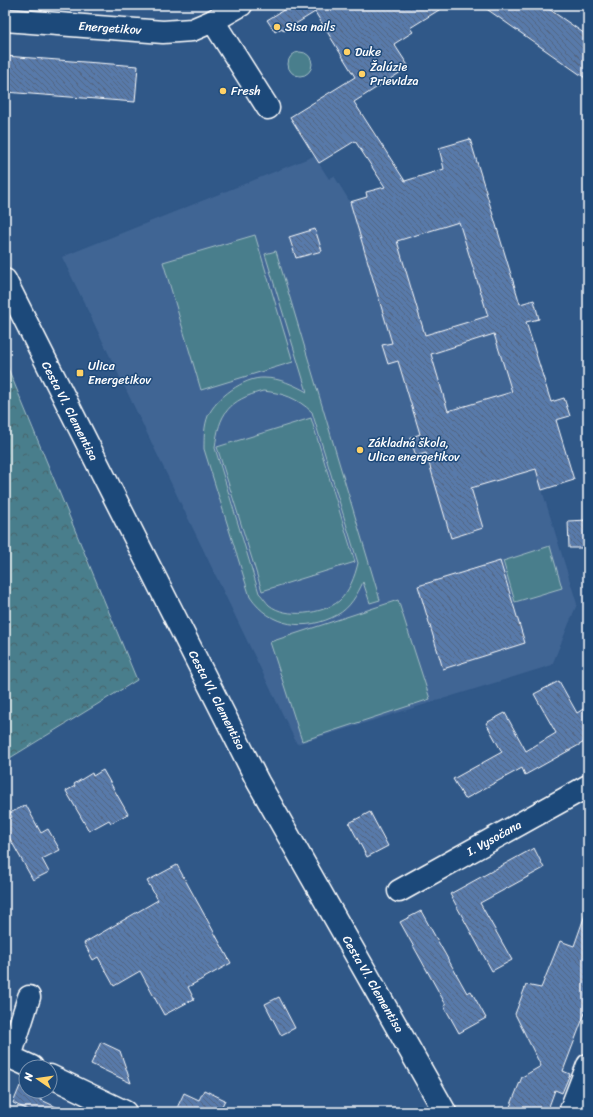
<svg xmlns="http://www.w3.org/2000/svg" width="593" height="1117" font-family="Sriracha,sans-serif">
	<defs>
		<pattern id="forest-crowns" width="20" height="18" patternUnits="userSpaceOnUse"><rect width="20" height="18" fill="#497e8c"/><path d="M2 6a3 3 0 1 1 6 0M12 15a3 3 0 1 1 6 0" fill="none" stroke="#4a656c"/></pattern>
		<pattern id="building-back-hatch" width="6" height="6" patternUnits="userSpaceOnUse"><rect width="6" height="6" fill="#597aaa"/><path d="M-1 5l2 2M0 0l6 6M5-1l2 2" fill="none" stroke="#536580"/></pattern>
	</defs>
	<rect width="100%" height="100%" fill="#305888"/>
	<filter id="ink" filterUnits="userSpaceOnUse"><feTurbulence type="fractalNoise" baseFrequency=".025" numOctaves="2"/><feDisplacementMap in="SourceGraphic" scale="8" xChannelSelector="R" yChannelSelector="G"/><feConvolveMatrix kernelMatrix="1 2 1 2 8 2 1 2 1" color-interpolation-filters="sRGB"/></filter>
	<g filter="url(#ink)">
		<!-- built -->
		<path fill="#406594" d="M314 156 329 179 334 176 350 202 365 251 492 212 520 304 534 300 539 319 526 322 551 402 564 398 570 416 556 421 574 480 542 490 577 604 552 665 297 744 62 257Z"/>
		<!-- grass -->
		<g fill="#497e8c" stroke="#a4bec6" fill-rule="evenodd">
			<circle cx="300" cy="64" r="12"/>
			<path d="M255 235 293 362 201 390 163 262Z"/>
			<path d="M276 251 380 600 370 603 363 582C357 595 350 608 337 615 306 632 270 627 250 597L204 449C204 438 204 426 208 416 216 398 244 377 264 378 280 378 294 385 307 392L265 254ZM263 391C283 393 297 398 312 412L358 563C355 576 349 592 339 601 323 614 286 619 269 605 266 602 263 597 259 593L215 448C219 413 229 400 263 391Z"/>
			<path d="M311 418 355 562 262 591 217 447Z"/>
			<path d="M550 546 562 588 515 602 503 561Z"/>
			<path d="M398 600 430 699 302 741 270 642Z"/>
		</g>
		<!-- forest -->
		<path fill="url(#forest-crowns)" stroke="#a4bec6" d="M5 361 137 680 5 761Z"/>
		<!-- building -->
		<g fill="url(#building-back-hatch)" stroke="#fff" fill-rule="evenodd">
			<path d="M292 5H447L410 28 413 32 394 44 409 67 354 102 405 181 444 169 439 148 470 139 520 304 534 300 539 319 526 322 551 402 564 398 570 416 556 420 574 480 542 490 536 469 471 488 483 528 451 538 426 453 416 456 410 438 420 434 398 361 388 364 382 345 392 343 350 202 367 197 366 192 385 187 355 141 319 163 290 117 355 77 315 12 284 31 282 28 275 32 267 20ZM459 222 488 316 425 335 397 241ZM494 334 512 392 448 411 431 354Z"/>
			<path d="M481 5H543L588 36V80Z"/>
			<path d="M5 56 138 66 135 102 5 92Z"/>
			<path d="M315 229 322 251 296 258 289 237Z"/>
			<path d="M588 520V548H569L568 521Z"/>
			<path d="M500 561 525 643 443 669 418 586Z"/>
			<path d="M559 681 577 713 588 706V740L525 775 522 768 465 799 453 779 502 752 486 723 505 713 526 751 556 733 534 694Z"/>
			<path d="M103 770 128 814 111 823 109 820 89 831 66 791 75 786 74 784 92 773 93 776Z"/>
			<path d="M26 805 41 833 48 829 60 850 42 859 49 872 33 880 5 830V821L12 817 10 813Z"/>
			<path d="M370 812 388 846 367 857 349 823Z"/>
			<path d="M534 848 544 868 480 903 512 960 492 971 450 894Z"/>
			<path d="M177 865 231 963 188 987 194 999 164 1015 140 971 114 986 98 957 93 960 84 943 158 900 147 881Z"/>
			<path d="M421 911 467 993 471 991 486 1018 459 1033 444 1006 446 1005 400 922Z"/>
			<path d="M586 912H588V1005L563 1071 570 1074 562 1093 555 1090 547 1112H508L522 1077 541 1066 515 1014 526 985 541 988 560 941 574 946Z"/>
			<path d="M279 997 295 1028 281 1035 265 1004Z"/>
			<path d="M101 1042 120 1051 131 1083 91 1064Z"/>
			<path d="M20 1086 26 1088V1091L37 1093 35 1097 67 1112H33L13 1103Z"/>
			<path d="M204 1090 225 1100 220 1110 224 1112H175L184 1093 199 1100Z"/>
		</g>
		<g fill="none" stroke-linecap="round" stroke-linejoin="round">
			<!-- minor casing -->
			<g stroke="#fff" stroke-width="25">
				<g id="minor">
					<path d="M5 20 163 32 192 30 213 21 241 5"/>
					<path d="M213 21 268 108"/>
					<path d="M5 280 258 782 445 1112"/>
					<path d="M399 891 588 786"/>
					<path d="M29 997 10 1057 32 1067"/>
					<path d="M50 1076 125 1112"/>
					<path d="M570 1112 588 1065"/>
				</g>
			</g>
			<!-- minor -->
			<use href="#minor" stroke="#1f4a7a" stroke-width="22"/>
		</g>
	</g>
	<!-- markers -->
	<g fill="#ffd166" stroke="#1f4a7a" stroke-width="1.5">
		<circle cx="277" cy="27" r="4"/>
		<circle cx="347" cy="52" r="4"/>
		<circle cx="362" cy="74" r="4"/>
		<circle cx="223" cy="91" r="4"/>
		<rect x="76" y="369" width="8" height="8" rx="2"/>
		<circle cx="360" cy="450" r="4"/>
	</g>
	<g text-anchor="middle" stroke-width="3" stroke-linejoin="round" paint-order="stroke">
		<!-- poi labels -->
		<g font-size="12" fill="#fff" stroke="#1f4a7a" text-anchor="start">
			<text x="285" y="31">Sisa nails</text>
			<text x="355" y="56">Duke</text>
			<text x="370" y="71">Žalúzie<tspan x="370" dy="14">Prievidza</tspan></text>
			<text x="231" y="95">Fresh</text>
			<text x="88" y="370">Ulica<tspan x="88" dy="14">Energetikov</tspan></text>
			<text x="368" y="447">Základná škola,<tspan x="368" dy="14">Ulica energetikov</tspan></text>
		</g>
		<!-- street labels -->
		<g font-size="12" fill="#fff" stroke="#1f4a7a">
			<text transform="translate(110 28) rotate(4)" y="4">Energetikov</text>
			<text transform="translate(70 411) rotate(63)" y="4">Cesta Vl. Clementisa</text>
			<text transform="translate(217 700) rotate(63)" y="4">Cesta Vl. Clementisa</text>
			<text transform="translate(494 838) rotate(-29)" y="4">I. Vysočana</text>
			<text transform="translate(373 984) rotate(60)" y="4">Cesta Vl. Clementisa</text>
		</g>
	</g>
	<!-- margin -->
	<rect width="593" height="1117" fill="none" stroke="#1f4a7a" stroke-width="20"/>
	<rect x="10" y="10" width="573" height="1097" fill="none" stroke="#fff" stroke-width="1.5" filter="url(#ink)"/>
	<!-- north arrow -->
	<g transform="translate(38 1079) rotate(283)"><circle r="19" fill="#1f4a7a" stroke="#7992af"/>
	<path d="M0-3L7 15L0 10L-7 15Z" fill="#ffd166"/>
	<text y="-6" font-size="11" font-weight="bold" text-anchor="middle" fill="#ffffff">N</text>
	</g>
</svg>
